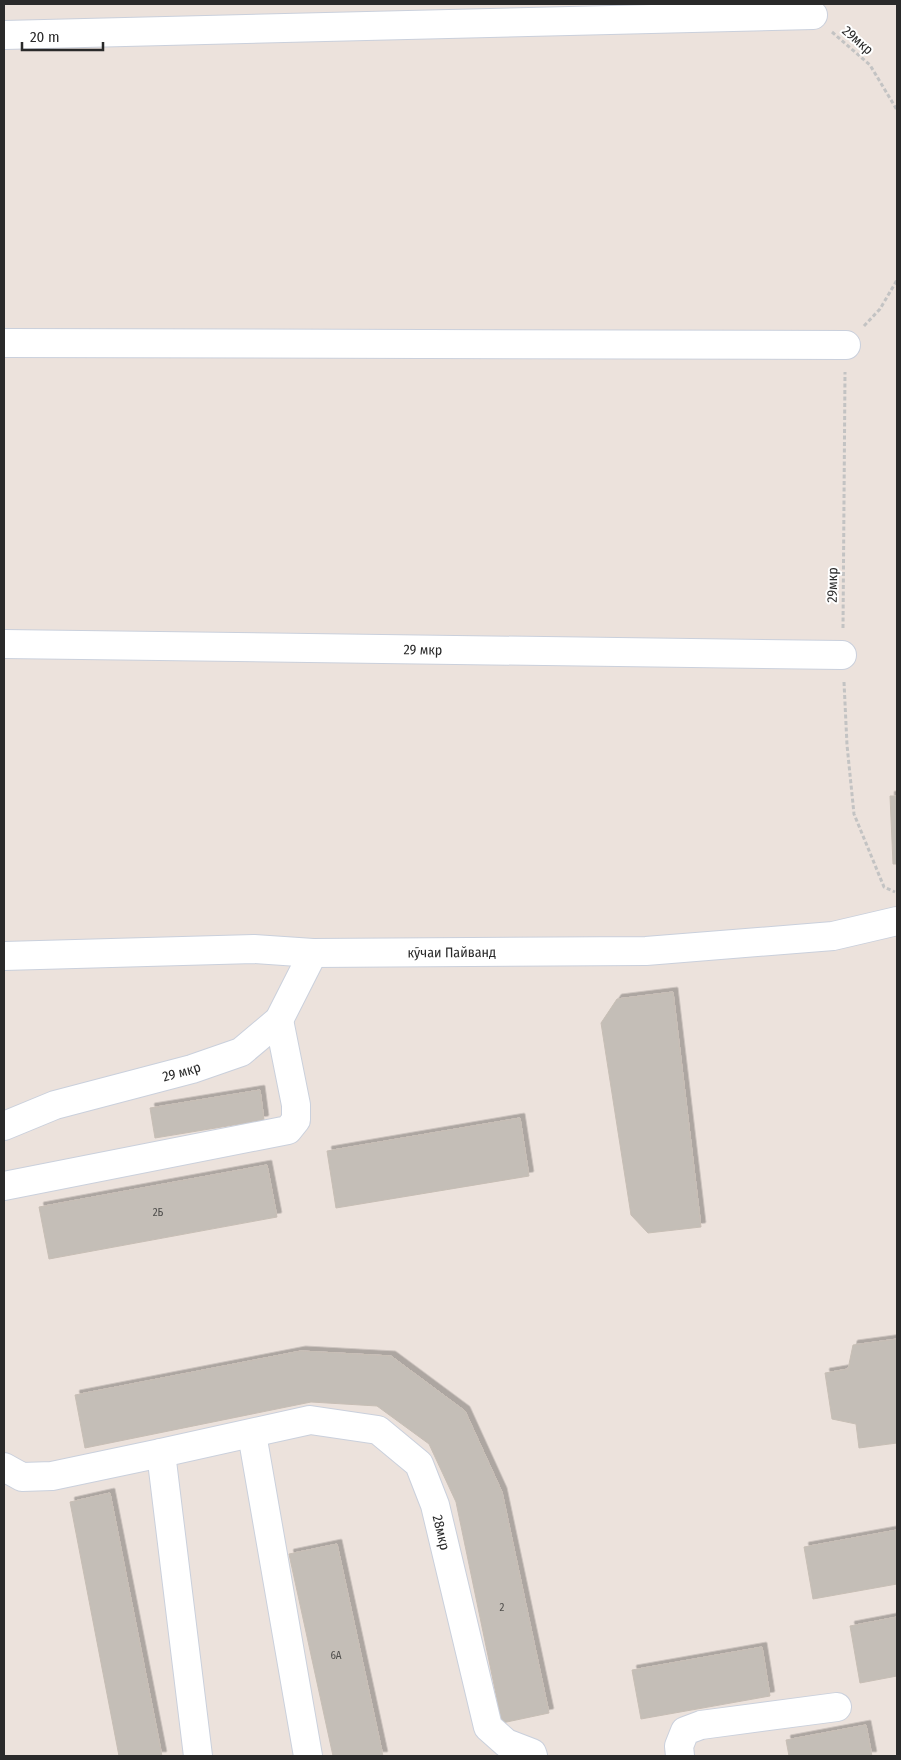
<svg xmlns="http://www.w3.org/2000/svg" width="901" height="1760" font-family="'Fira Sans Condensed',sans-serif">
	<defs>
		<filter id="shadow"><feDropShadow dx="4.5" dy="-4.5" stdDeviation="0" flood-color="#0004"/></filter>
	</defs>
	<rect width="100%" height="100%" fill="#ece2dc"/>
	<!-- building -->
	<g fill="#c4beb7" stroke="#c7beb5" filter="url(#shadow)">
		<path d="M890 796H897V864H893Z"/>
		<path d="M673 992 701 1227 648 1233 631 1215 601 1023 617 999Z"/>
		<path d="M260 1090 264 1120 155 1138 150 1108Z"/>
		<path d="M520 1118 529 1176 336 1208 327 1151Z"/>
		<path d="M267 1165 277 1217 49 1259 39 1207Z"/>
		<path d="M897 1339V1443L859 1448 856 1424 832 1419 825 1373 848 1369 853 1345Z"/>
		<path d="M301 1351 391 1356 465 1411 502 1492 549 1713 502 1723 456 1502 429 1444 377 1406 311 1402 85 1448 75 1395Z"/>
		<path d="M110 1493 162 1756H119L70 1502Z"/>
		<path d="M897 1530V1584L813 1599 804 1547Z"/>
		<path d="M337 1544 383 1756H333L289 1554Z"/>
		<path d="M897 1617V1676L860 1683 850 1626Z"/>
		<path d="M762 1647 770 1696 641 1719 632 1670Z"/>
		<path d="M866 1725 872 1756H789L786 1740Z"/>
	</g>
	<g fill="none" stroke-linecap="round" stroke-linejoin="round">
		<!-- minor casing -->
		<g stroke="#cad0dc" stroke-width="30">
			<g id="minor">
				<path d="M4 35 813 15"/>
				<path d="M4 343 846 345"/>
				<path id="s1" d="M4 644 842 655"/>
				<path id="s2" d="M4 956 254 949 313 953 646 951 833 936 897 921"/>
				<path id="s3" d="M4 1126 55 1105 192 1069 241 1052 279 1020 313 953"/>
				<path d="M4 1186 288 1130 296 1120V1105L279 1020"/>
				<path d="M252 1434 308 1756"/>
				<path d="M4 1467 22 1477 52 1476 161 1453"/>
				<path id="s4" d="M198 1756 161 1453 310 1420 378 1430 419 1464 435 1505 488 1727 506 1743 532 1753 533 1756"/>
				<path d="M680 1756 679 1746 685 1731 701 1725 837 1707"/>
			</g>
		</g>
		<!-- path -->
		<g stroke="#c3c3c3" stroke-width="3" stroke-dasharray="4 2.5" stroke-linecap="butt">
			<path d="M832 32 870 65 897 110"/>
			<path d="M864 326 880 309 897 280"/>
			<path d="M843 628 845 372"/>
			<path d="M844 682 847 745 854 814 884 887 895 892"/>
		</g>
		<!-- minor -->
		<use href="#minor" stroke="#fff" stroke-width="28"/>
	</g>
	<g text-anchor="middle" stroke-width="4" stroke-linejoin="round" paint-order="stroke">
		<!-- number labels -->
		<g font-size="11" fill="#504f4d">
			<text x="158" y="1216">2Б</text>
			<text x="502" y="1611">2</text>
			<text x="336" y="1659">6А</text>
		</g>
		<!-- street labels -->
		<g font-size="14" fill="#2a2a2a" stroke="#fff">
			<text transform="translate(858 40) rotate(41)" y="5">29мкр</text>
			<text transform="translate(832 585) rotate(-89)" y="5">29мкр</text>
			<text dy="5" stroke="none"><textPath href="#s1" startOffset="419">29 мкр</textPath></text>
			<text dy="5" stroke="none"><textPath href="#s2" startOffset="448">кӯчаи Пайванд</textPath></text>
			<text dy="5" stroke="none"><textPath href="#s3" startOffset="186">29 мкр</textPath></text>
			<text dy="5" stroke="none"><textPath href="#s4" startOffset="652">28мкр</textPath></text>
		</g>
	</g>
	<!-- border -->
	<rect width="901" height="1760" fill="none" stroke="#2a2a2a" stroke-width="10"/>
	<!-- scale -->
	<path d="M22 42v8h81v-8" fill="none" stroke="#2a2a2a" stroke-width="2.5"/>
	<text x="30" y="42" font-size="15" fill="#2a2a2a" stroke="#ffffff" stroke-width="4" paint-order="stroke">20 m</text>
</svg>
